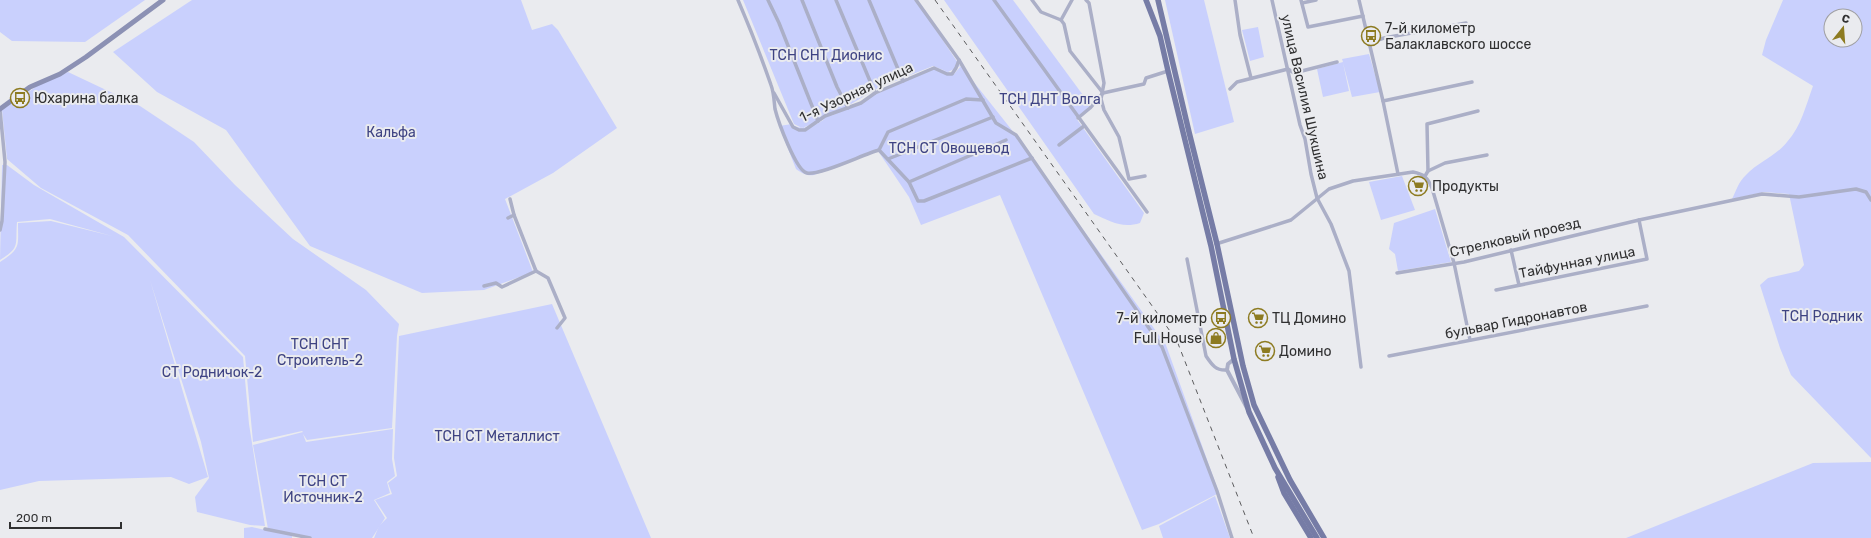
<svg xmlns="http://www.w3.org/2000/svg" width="1871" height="538" font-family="Rubik,sans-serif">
	<rect width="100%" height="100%" fill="#eaebef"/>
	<!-- green -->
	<g fill="#c9d0fd" fill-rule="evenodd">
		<path d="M0 0H145L85 42 12 41 0 32Z"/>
		<path d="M192 0H521L532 30 552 24 558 30 617 128 553 173 505 199 533 272 484 290 422 293 310 246 226 130 157 92 113 52Z"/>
		<path d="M743 0H916L960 66 948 72 933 66 878 88 831 116 933 67 954 74 961 66 1011 129 1166 345 1219 493 1159 524 1142 530 1000 195 921 225 909 197 878 151 814 175C807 176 803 174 796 169L779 126 792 124C801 132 816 125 825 119L802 128 794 124Z"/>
		<path d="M944 0H1013L1091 106 1076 118 1144 213 1140 223C1122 229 1110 221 1094 214Z"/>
		<path d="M1165 0H1204L1234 122 1195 134Z"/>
		<path d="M1783 0H1871V458L1791 375 1780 348 1760 285 1768 278 1799 271 1804 265 1789 194 1764 192 1732 199C1736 191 1739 181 1746 175 1758 162 1776 156 1787 142 1801 127 1806 105 1813 86L1762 55 1766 40ZM1831 16H1855V40H1831Z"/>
		<path d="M1258 27 1264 57 1250 61 1242 30Z"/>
		<path d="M1369 54 1380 92 1352 97 1343 63 1349 91 1323 97 1317 69 1343 62 1342 59Z"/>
		<path d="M68 72 140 106 194 142 235 185 293 239 366 290 399 324 397 336 392 428 307 440 303 434 306 442 393 429 392 459 395 476 387 482 390 493 374 500 385 518 372 538H309L292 535V538H244V528L252 527 279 533 268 529 253 445 303 432 302 431 253 442 245 356 128 235 41 188 7 159 2 110 40 84Z"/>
		<path d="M2 165H7L34 185 124 237 243 357 249 424 265 526 250 525 197 512 195 497 209 478 201 442 150 280 208 477 189 484 171 477 39 481 0 490V262C21 248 18 247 18 223L51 221 112 236 50 219 17 222C15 245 21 247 0 260Z"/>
		<path d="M1402 176 1415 210 1381 220 1369 182Z"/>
		<path d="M1435 209 1451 262 1398 271 1395 254 1389 249 1394 223Z"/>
		<path d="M552 304 651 538H374L379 526 387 518 375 500 392 494 388 483 397 476 394 458 399 336Z"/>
		<path d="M1871 462V538H1626L1813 463Z"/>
		<path d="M1215 496 1230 538H1163L1159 526Z"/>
	</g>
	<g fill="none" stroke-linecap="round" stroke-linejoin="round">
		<!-- minor -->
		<g stroke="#abafc7" stroke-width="3.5">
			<path d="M738 0C750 28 761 56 771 85 774 93 774 101 775 109 778 121 796 171 807 173 819 176 864 154 879 150"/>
			<path d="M768 0 779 23 818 121"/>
			<path d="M802 0 837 87 848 108"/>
			<path d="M836 0 875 93"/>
			<path d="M869 0 903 81"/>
			<path d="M916 0 959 60 996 123 1016 135 1162 347 1217 491 1232 538"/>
			<path d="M994 0 1147 212"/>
			<path d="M1032 0 1041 12 1061 20 1064 24 1070 51 1103 93"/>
			<path d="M1086 0 1089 3 1104 83 1101 99 1104 110 1119 137 1129 179 1145 176"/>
			<path d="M1235 0 1240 35 1251 78"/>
			<path d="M1272 0 1300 125 1305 139 1311 174 1317 198 1331 224 1349 271 1361 367"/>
			<path d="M1301 0 1308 27 1363 16"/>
			<path d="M1359 0 1383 101 1398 174"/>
			<path d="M1302 3 1316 0"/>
			<path d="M1061 20 1072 0"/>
			<path d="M1369 43 1384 38 1466 23"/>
			<path d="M1230 89 1237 82 1288 69 1294 73 1337 62"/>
			<path d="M774 93 793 127 799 130H805L825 116 861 103 875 93 934 68 947 74H952L956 68 959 60"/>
			<path d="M1383 101 1472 82"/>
			<path d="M0 110 5 162 2 221 0 230"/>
			<path d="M1078 118 1090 108 1103 93 1144 84 1146 78 1168 71"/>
			<path d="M1059 145 1084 126"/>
			<path d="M879 150 909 182 918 201H924L1032 158"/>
			<path d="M879 150 888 132 966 99 983 100"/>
			<path d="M888 159 993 117"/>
			<path d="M1428 171 1445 163 1487 155"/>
			<path d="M1425 176 1428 171 1427 124 1478 111"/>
			<path d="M909 182 1006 140"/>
			<path d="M514 215 536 271"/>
			<path d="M508 218 514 215 510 199"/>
			<path d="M1216 244 1291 220 1329 189 1353 181 1413 172C1424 174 1428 178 1432 188L1454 263 1470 340"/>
			<path d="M1511 250 1519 285"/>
			<path d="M1187 259 1206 356C1212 365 1216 371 1227 370"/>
			<path d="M1397 273 1464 262 1639 220 1762 194 1799 197 1856 189 1866 192 1871 200"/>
			<path d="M484 286 496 283 502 287 536 271 548 278 565 318 557 328"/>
			<path d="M1496 290 1647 259 1639 220"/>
			<path d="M1389 356 1647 306"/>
			<path d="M265 529 310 538"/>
		</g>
		<!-- tertiary -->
		<path stroke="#abafc7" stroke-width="4" d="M1234 359 1228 364 1227 370 1247 408"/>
		<!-- secondary -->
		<path stroke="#8c91b4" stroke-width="5" d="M0 109 30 87 60 74 86 57 163 0"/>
		<!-- primary -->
		<g stroke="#767ca6" stroke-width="5.5">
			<path d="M1146 0 1160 36 1168 71 1211 246 1234 359 1249 412 1275 468 1317 538"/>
			<path d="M1158 0 1189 132 1217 244 1243 366 1254 405 1290 480 1324 538"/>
			<path d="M1278 477 1284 493 1311 538"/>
		</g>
		<!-- rail -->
		<path stroke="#5c5c5e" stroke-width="1" stroke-dasharray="5 5" stroke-linecap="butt" d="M935 0 1177 341 1254 538"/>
	</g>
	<!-- icons -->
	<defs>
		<g id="bus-ring" transform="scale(1)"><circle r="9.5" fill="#eaebef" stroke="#8d7b21" stroke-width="1.5"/><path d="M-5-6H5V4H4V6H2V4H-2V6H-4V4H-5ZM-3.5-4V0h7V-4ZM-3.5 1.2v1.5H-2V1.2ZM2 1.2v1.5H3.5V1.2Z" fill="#8d7b21"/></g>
		<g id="supermarket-ring" transform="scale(1)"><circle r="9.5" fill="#eaebef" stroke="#8d7b21" stroke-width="1.5"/><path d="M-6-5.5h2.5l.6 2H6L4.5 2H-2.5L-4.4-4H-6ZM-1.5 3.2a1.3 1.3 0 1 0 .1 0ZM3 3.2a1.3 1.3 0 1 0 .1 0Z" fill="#8d7b21"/></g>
		<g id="shop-ring" transform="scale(1)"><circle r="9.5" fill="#eaebef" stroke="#8d7b21" stroke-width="1.5"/><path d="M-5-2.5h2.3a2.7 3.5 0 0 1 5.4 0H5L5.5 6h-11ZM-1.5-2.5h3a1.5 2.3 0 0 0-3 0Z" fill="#8d7b21"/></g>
	</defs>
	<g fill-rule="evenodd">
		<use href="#bus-ring" x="1371" y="36"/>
		<use href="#bus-ring" x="20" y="98"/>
		<use href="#supermarket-ring" x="1418" y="186"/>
		<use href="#bus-ring" x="1221" y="318"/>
		<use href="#supermarket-ring" x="1258" y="318"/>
		<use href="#shop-ring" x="1216" y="338"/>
		<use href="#supermarket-ring" x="1265" y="351"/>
	</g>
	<g text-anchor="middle" stroke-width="4" stroke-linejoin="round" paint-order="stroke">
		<!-- poi labels -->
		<g font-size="14" fill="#303031" stroke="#eaebef" text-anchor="start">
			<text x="1385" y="33">7-й километр<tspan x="1385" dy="16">Балаклавского шоссе</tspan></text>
			<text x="34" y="103">Юхарина балка</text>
			<text x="1432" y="191">Продукты</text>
			<text x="1207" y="323" text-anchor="end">7-й километр</text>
			<text x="1272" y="323">ТЦ Домино</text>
			<text x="1202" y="343" text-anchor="end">Full House</text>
			<text x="1279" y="356">Домино</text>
		</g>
		<!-- park labels -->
		<g font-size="14" fill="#3e4383" stroke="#eaebef">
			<text x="826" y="60">ТСН СНТ Дионис</text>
			<text x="1050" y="104">ТСН ДНТ Волга</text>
			<text x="391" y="137">Кальфа</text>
			<text x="949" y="153">ТСН СТ Овощевод</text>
			<text x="1822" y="321">ТСН Родник</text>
			<text x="320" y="349">ТСН СНТ<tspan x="320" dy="16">Строитель-2</tspan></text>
			<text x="212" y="377">СТ Родничок-2</text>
			<text x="497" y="441">ТСН СТ Металлист</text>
			<text x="323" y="486">ТСН СТ<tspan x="323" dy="16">Источник-2</tspan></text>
		</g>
		<!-- street labels -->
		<g font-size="14" fill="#303031" stroke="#eaebef">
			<text transform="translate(856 92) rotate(-25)" y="5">1-я Узорная улица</text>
			<text transform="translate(1305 97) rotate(77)" y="5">улица Василия Шукшина</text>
			<text transform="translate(1515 237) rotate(-13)" y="5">Стрелковый проезд</text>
			<text transform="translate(1577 262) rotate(-11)" y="5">Тайфунная улица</text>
			<text transform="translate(1516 320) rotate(-11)" y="5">бульвар Гидронавтов</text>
		</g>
	</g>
	<!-- north arrow -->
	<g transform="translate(1843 28) rotate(17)"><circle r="19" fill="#eaebef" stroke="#a0a0a3"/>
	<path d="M0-3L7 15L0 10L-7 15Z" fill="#8d7b21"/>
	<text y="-6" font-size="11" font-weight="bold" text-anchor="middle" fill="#303031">С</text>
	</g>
	<!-- scale -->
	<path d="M10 522v6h111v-6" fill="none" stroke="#303031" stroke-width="2"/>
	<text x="16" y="522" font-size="12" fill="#303031" stroke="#eaebef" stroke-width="3" paint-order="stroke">200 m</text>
</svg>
